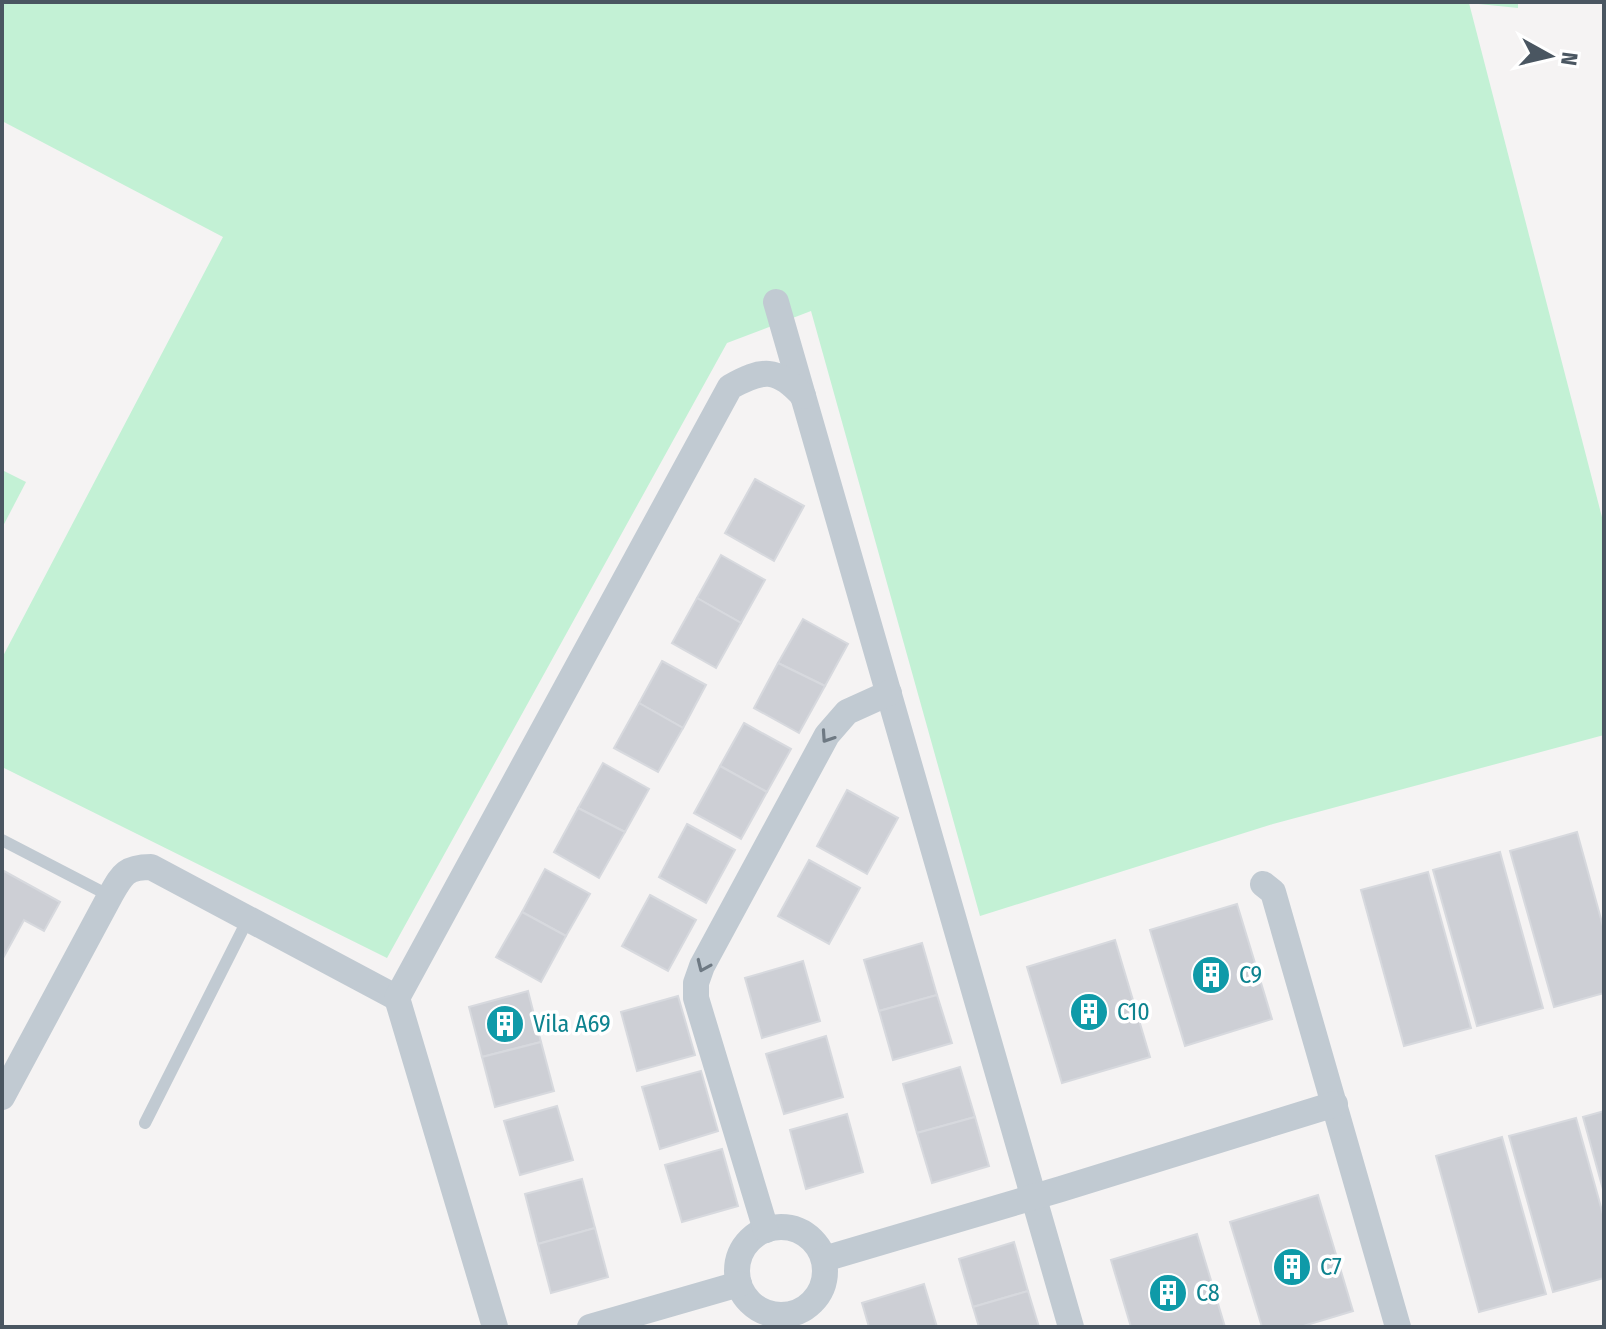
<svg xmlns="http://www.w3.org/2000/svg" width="1606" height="1329" font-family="'Fira Sans Condensed',sans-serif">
	<rect width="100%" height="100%" fill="#f5f3f3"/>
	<!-- grass -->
	<g fill="#c3f1d5">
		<path d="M2 2H1518V8L1469 3 1604 525V735L1273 824 980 916 811 311 727 343 387 958 2 767V658L223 237 2 121Z"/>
		<path d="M2 470 26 482 2 528Z"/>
	</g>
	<!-- building -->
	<g fill="#cdcfd5" stroke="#d7d9de" stroke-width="2">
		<path d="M755 479 804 506 774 561 725 533Z"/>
		<path d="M721 555 765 580 741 623 697 598Z"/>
		<path d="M697 598 741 623 716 668 672 643Z"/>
		<path d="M803 619 848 644 825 686 778 663Z"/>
		<path d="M662 661 706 685 683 728 639 703Z"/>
		<path d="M778 663 825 686 799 733 754 708Z"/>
		<path d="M639 703 683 728 658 772 614 748Z"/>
		<path d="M744 723 791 749 767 792 720 766Z"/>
		<path d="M603 763 649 789 625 832 578 808Z"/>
		<path d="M720 766 767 792 741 839 694 813Z"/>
		<path d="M847 790 898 818 867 874 817 846Z"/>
		<path d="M578 808 625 832 599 878 554 852Z"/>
		<path d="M687 824 735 850 706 903 659 877Z"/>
		<path d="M1577 832 1604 930V993L1554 1007 1510 851Z"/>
		<path d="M1500 852 1543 1008 1477 1026 1433 870Z"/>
		<path d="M809 860 860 888 829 944 778 916Z"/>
		<path d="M545 869 590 894 566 936 522 912Z"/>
		<path d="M2 870 60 902 44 931 24 920 2 960Z"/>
		<path d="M1428 872 1471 1028 1404 1046 1361 890Z"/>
		<path d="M650 895 696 920 668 971 622 946Z"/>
		<path d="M1237 904 1272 1019 1185 1046 1150 930Z"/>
		<path d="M522 912 566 936 541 982 496 957Z"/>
		<path d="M1115 940 1150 1057 1062 1083 1027 967Z"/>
		<path d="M922 943 937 995 879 1011 864 960Z"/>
		<path d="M803 961 820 1021 762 1038 745 978Z"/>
		<path d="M528 991 541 1042 482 1057 469 1007Z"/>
		<path d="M937 995 952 1043 893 1060 879 1011Z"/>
		<path d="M678 996 695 1055 637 1071 621 1012Z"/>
		<path d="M826 1036 843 1097 784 1114 766 1054Z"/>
		<path d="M541 1042 554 1091 495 1107 482 1057Z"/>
		<path d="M960 1067 975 1117 917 1133 903 1084Z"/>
		<path d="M701 1071 718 1131 660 1149 642 1087Z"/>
		<path d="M557 1106 573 1160 520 1175 504 1121Z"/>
		<path d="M1604 1111V1193L1583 1117Z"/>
		<path d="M847 1114 863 1172 806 1189 790 1130Z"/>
		<path d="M975 1117 989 1166 932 1183 917 1133Z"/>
		<path d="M1576 1118 1604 1218V1278L1553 1292 1509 1136Z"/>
		<path d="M1502 1137 1546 1294 1479 1312 1436 1156Z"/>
		<path d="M722 1149 738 1206 682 1222 665 1165Z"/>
		<path d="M582 1179 595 1228 538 1244 525 1194Z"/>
		<path d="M1318 1195 1353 1311 1300 1327H1262L1230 1222Z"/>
		<path d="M595 1228 608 1277 551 1293 538 1244Z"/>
		<path d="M1197 1234 1225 1327H1131L1111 1260Z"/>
		<path d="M1014 1242 1028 1291 973 1307 959 1259Z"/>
		<path d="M924 1284 937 1327H869L862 1303Z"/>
		<path d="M1028 1291 1039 1327H979L973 1307Z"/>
	</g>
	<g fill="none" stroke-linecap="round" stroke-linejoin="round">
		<!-- service -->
		<g stroke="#c1cad2" stroke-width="12">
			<path d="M2 840 110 896"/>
			<path d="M145 1123 248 919"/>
		</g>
		<!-- minor -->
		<g stroke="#c1cad2" stroke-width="26">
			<path d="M776 302 1071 1327"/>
			<path d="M1263 884 1273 892 1398 1327"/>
			<path d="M2 1097 110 896C122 875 125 867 151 867L397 998"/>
			<circle cx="781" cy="1271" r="44"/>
			<path d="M766 1230 696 998V983L702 966 827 735 847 712 889 693"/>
			<path d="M824 1259 1061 1189 1335 1104"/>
			<path d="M495 1327 397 998 730 387C762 369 777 367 803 396"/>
			<path d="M590 1327 739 1284"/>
		</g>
	</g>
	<!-- one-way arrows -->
	<defs><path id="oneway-chevron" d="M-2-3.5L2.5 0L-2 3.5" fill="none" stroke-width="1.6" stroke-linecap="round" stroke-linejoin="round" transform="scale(2)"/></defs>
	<g stroke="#6e7983">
		<use href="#oneway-chevron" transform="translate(827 737) rotate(124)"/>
		<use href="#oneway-chevron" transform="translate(703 966) rotate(114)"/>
	</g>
	<!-- icons -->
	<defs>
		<g id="building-disc" transform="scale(2)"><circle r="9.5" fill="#0f9aa8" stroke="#fff"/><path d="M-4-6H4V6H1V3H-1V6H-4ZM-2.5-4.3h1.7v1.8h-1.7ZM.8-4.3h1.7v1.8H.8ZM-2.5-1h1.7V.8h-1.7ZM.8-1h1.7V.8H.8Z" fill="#fff"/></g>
	</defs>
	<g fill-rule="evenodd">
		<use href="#building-disc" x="1211" y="975"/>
		<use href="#building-disc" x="1089" y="1012"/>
		<use href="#building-disc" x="505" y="1024"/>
		<use href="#building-disc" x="1292" y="1267"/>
		<use href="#building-disc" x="1168" y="1293"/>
	</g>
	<g text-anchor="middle" stroke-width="7" stroke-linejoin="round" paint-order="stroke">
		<!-- culture labels -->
		<g font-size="24" fill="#0d838f" stroke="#fff" text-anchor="start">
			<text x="1239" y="983">C9</text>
			<text x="1117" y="1020">C10</text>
			<text x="533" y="1032">Vila A69</text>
			<text x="1320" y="1275">C7</text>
			<text x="1196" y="1301">C8</text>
		</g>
	</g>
	<!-- border -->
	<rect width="1606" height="1329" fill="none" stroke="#4a5661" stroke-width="8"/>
	<!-- north arrow -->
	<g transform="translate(1550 56) rotate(98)" stroke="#ffffff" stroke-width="6" paint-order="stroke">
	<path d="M0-6L14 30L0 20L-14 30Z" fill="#4a5661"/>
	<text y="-12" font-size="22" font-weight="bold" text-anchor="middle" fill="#4a5661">N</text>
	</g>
</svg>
